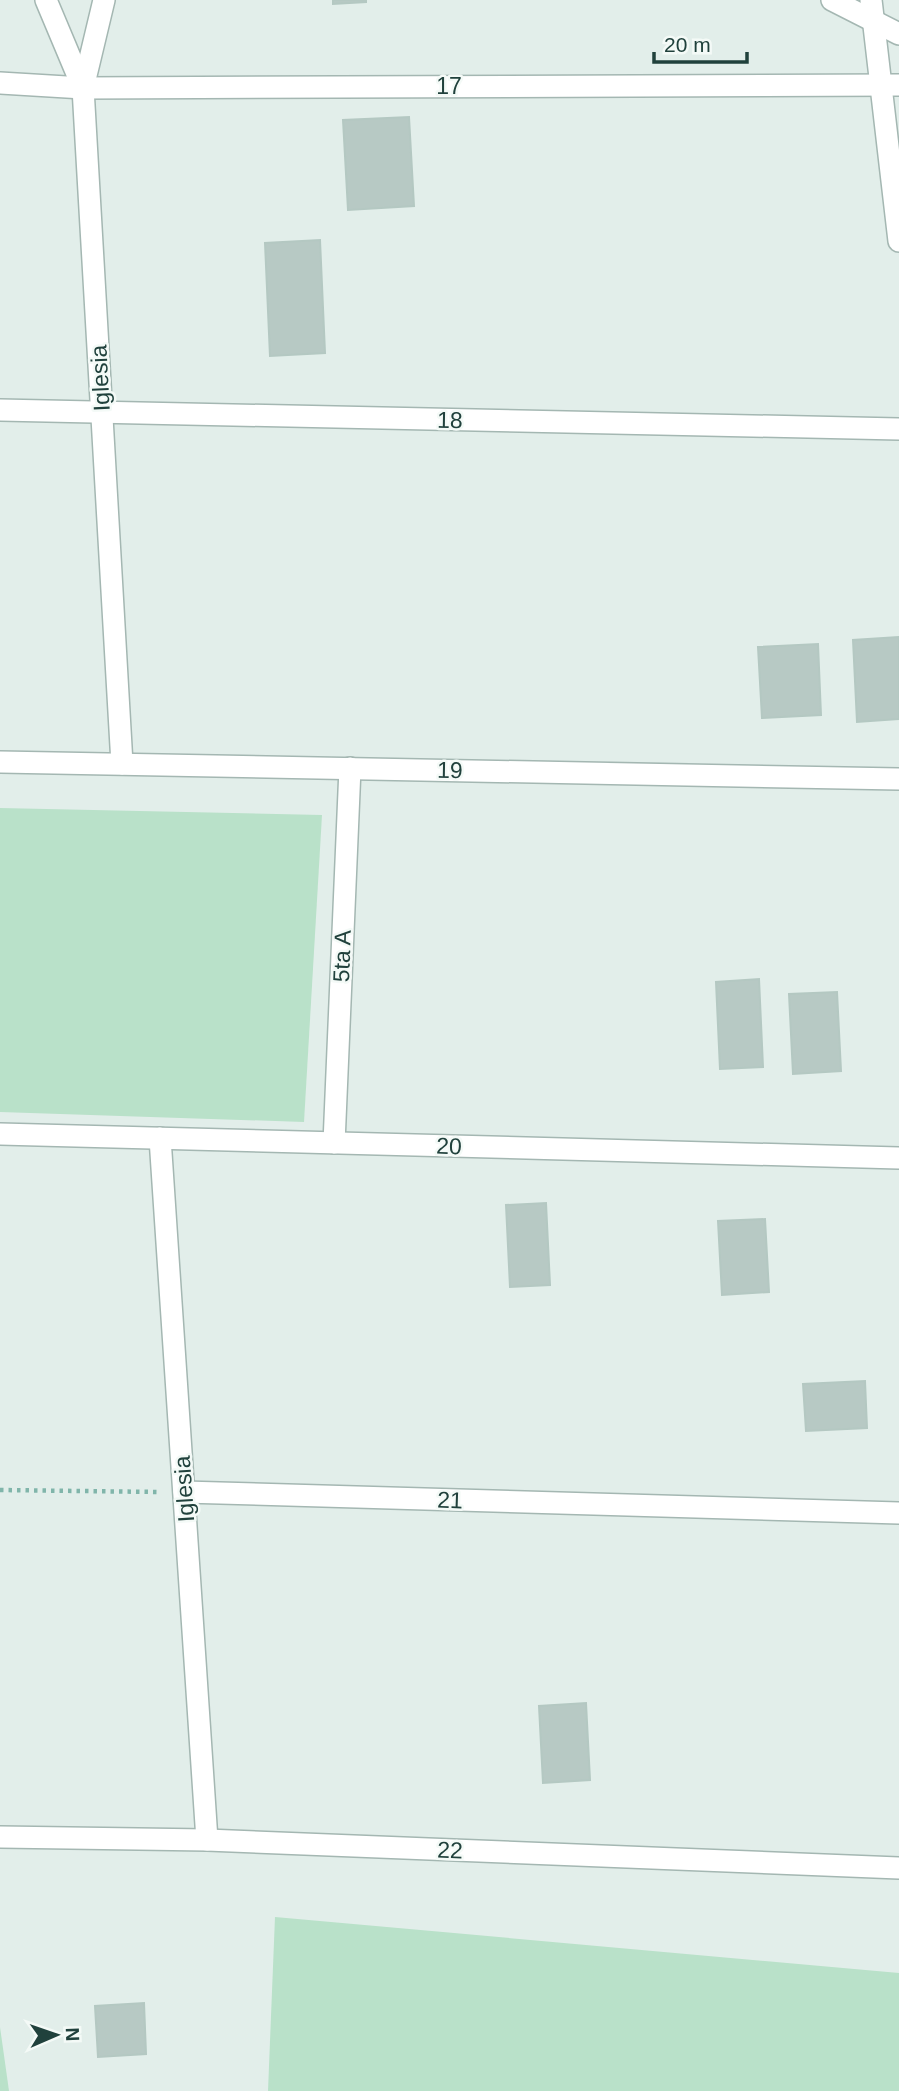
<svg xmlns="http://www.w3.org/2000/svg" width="899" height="2091" font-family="Arial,sans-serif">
	<rect width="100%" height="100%" fill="#e2eeea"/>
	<!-- green -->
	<g fill="#b9e1c9">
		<path d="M0 808 322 815 304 1122 0 1112Z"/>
		<path d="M275 1917 899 1973V2091H268Z"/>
		<path d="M0 2027 9 2091H0Z"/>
	</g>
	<!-- building -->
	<g fill="#b7c9c4" stroke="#b4c8c2" stroke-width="2">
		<path d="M333 0H366V2L333 4Z"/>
		<path d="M409 117 414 206 348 210 343 120Z"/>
		<path d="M320 240 325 353 270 356 265 243Z"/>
		<path d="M899 637V719L857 722 853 640Z"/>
		<path d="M818 644 821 715 762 718 758 647Z"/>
		<path d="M759 979 763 1067 720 1069 716 982Z"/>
		<path d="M837 992 841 1071 793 1074 789 994Z"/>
		<path d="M546 1203 550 1285 510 1287 506 1205Z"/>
		<path d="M765 1219 769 1292 722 1295 718 1221Z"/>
		<path d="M865 1381 867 1428 806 1431 803 1384Z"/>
		<path d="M586 1703 590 1780 543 1783 539 1706Z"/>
		<path d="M144 2003 146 2054 98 2057 95 2006Z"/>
	</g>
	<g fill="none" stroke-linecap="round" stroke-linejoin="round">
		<!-- street casing -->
		<g stroke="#a4b7b2" stroke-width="24">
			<g id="street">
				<path d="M46 0 83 88 122 764"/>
				<path d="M832 0 899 34"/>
				<path d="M871 0 899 241"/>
				<path d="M0 83 83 88 899 85"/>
				<path d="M83 88 104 0"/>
				<path d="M0 410 899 429"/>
				<path d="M0 762 899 779"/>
				<path d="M0 1134 899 1158"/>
				<path d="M160 1138 207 1840"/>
				<path d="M334 1143 350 768"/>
				<path d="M184 1492 899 1513"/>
				<path d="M0 1837 207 1840 899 1868"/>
			</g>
		</g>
		<!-- path -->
		<path stroke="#80b5aa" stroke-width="4.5" stroke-dasharray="3.5 5" stroke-linecap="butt" d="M0 1490 158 1492"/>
		<!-- street -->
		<use href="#street" stroke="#fff" stroke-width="21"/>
	</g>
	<g text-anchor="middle" stroke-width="5" stroke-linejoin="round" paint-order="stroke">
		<!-- street labels -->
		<g font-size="23" fill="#20413c" stroke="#f4faf7">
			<text x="449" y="94">17</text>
			<text transform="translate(100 378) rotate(-93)" y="8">Iglesia</text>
			<text transform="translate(450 420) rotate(1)" y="8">18</text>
			<text transform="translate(450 770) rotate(1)" y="8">19</text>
			<text transform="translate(342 956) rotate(-88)" y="8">5ta A</text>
			<text transform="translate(449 1146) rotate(2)" y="8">20</text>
			<text transform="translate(184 1489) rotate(-94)" y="8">Iglesia</text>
			<text transform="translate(450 1500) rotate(2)" y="8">21</text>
			<text transform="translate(450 1850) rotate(2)" y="8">22</text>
		</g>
	</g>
	<!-- north arrow -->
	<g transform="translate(56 2035) rotate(88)" stroke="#f4faf7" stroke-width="5" paint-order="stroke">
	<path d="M0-5L12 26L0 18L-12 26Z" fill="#20413c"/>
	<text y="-10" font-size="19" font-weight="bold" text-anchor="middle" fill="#20413c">N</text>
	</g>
	<!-- scale -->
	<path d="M654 52v10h93v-10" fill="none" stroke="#20413c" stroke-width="3.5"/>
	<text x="664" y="52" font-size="21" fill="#20413c" stroke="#f4faf7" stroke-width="5" paint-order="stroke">20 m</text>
</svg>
